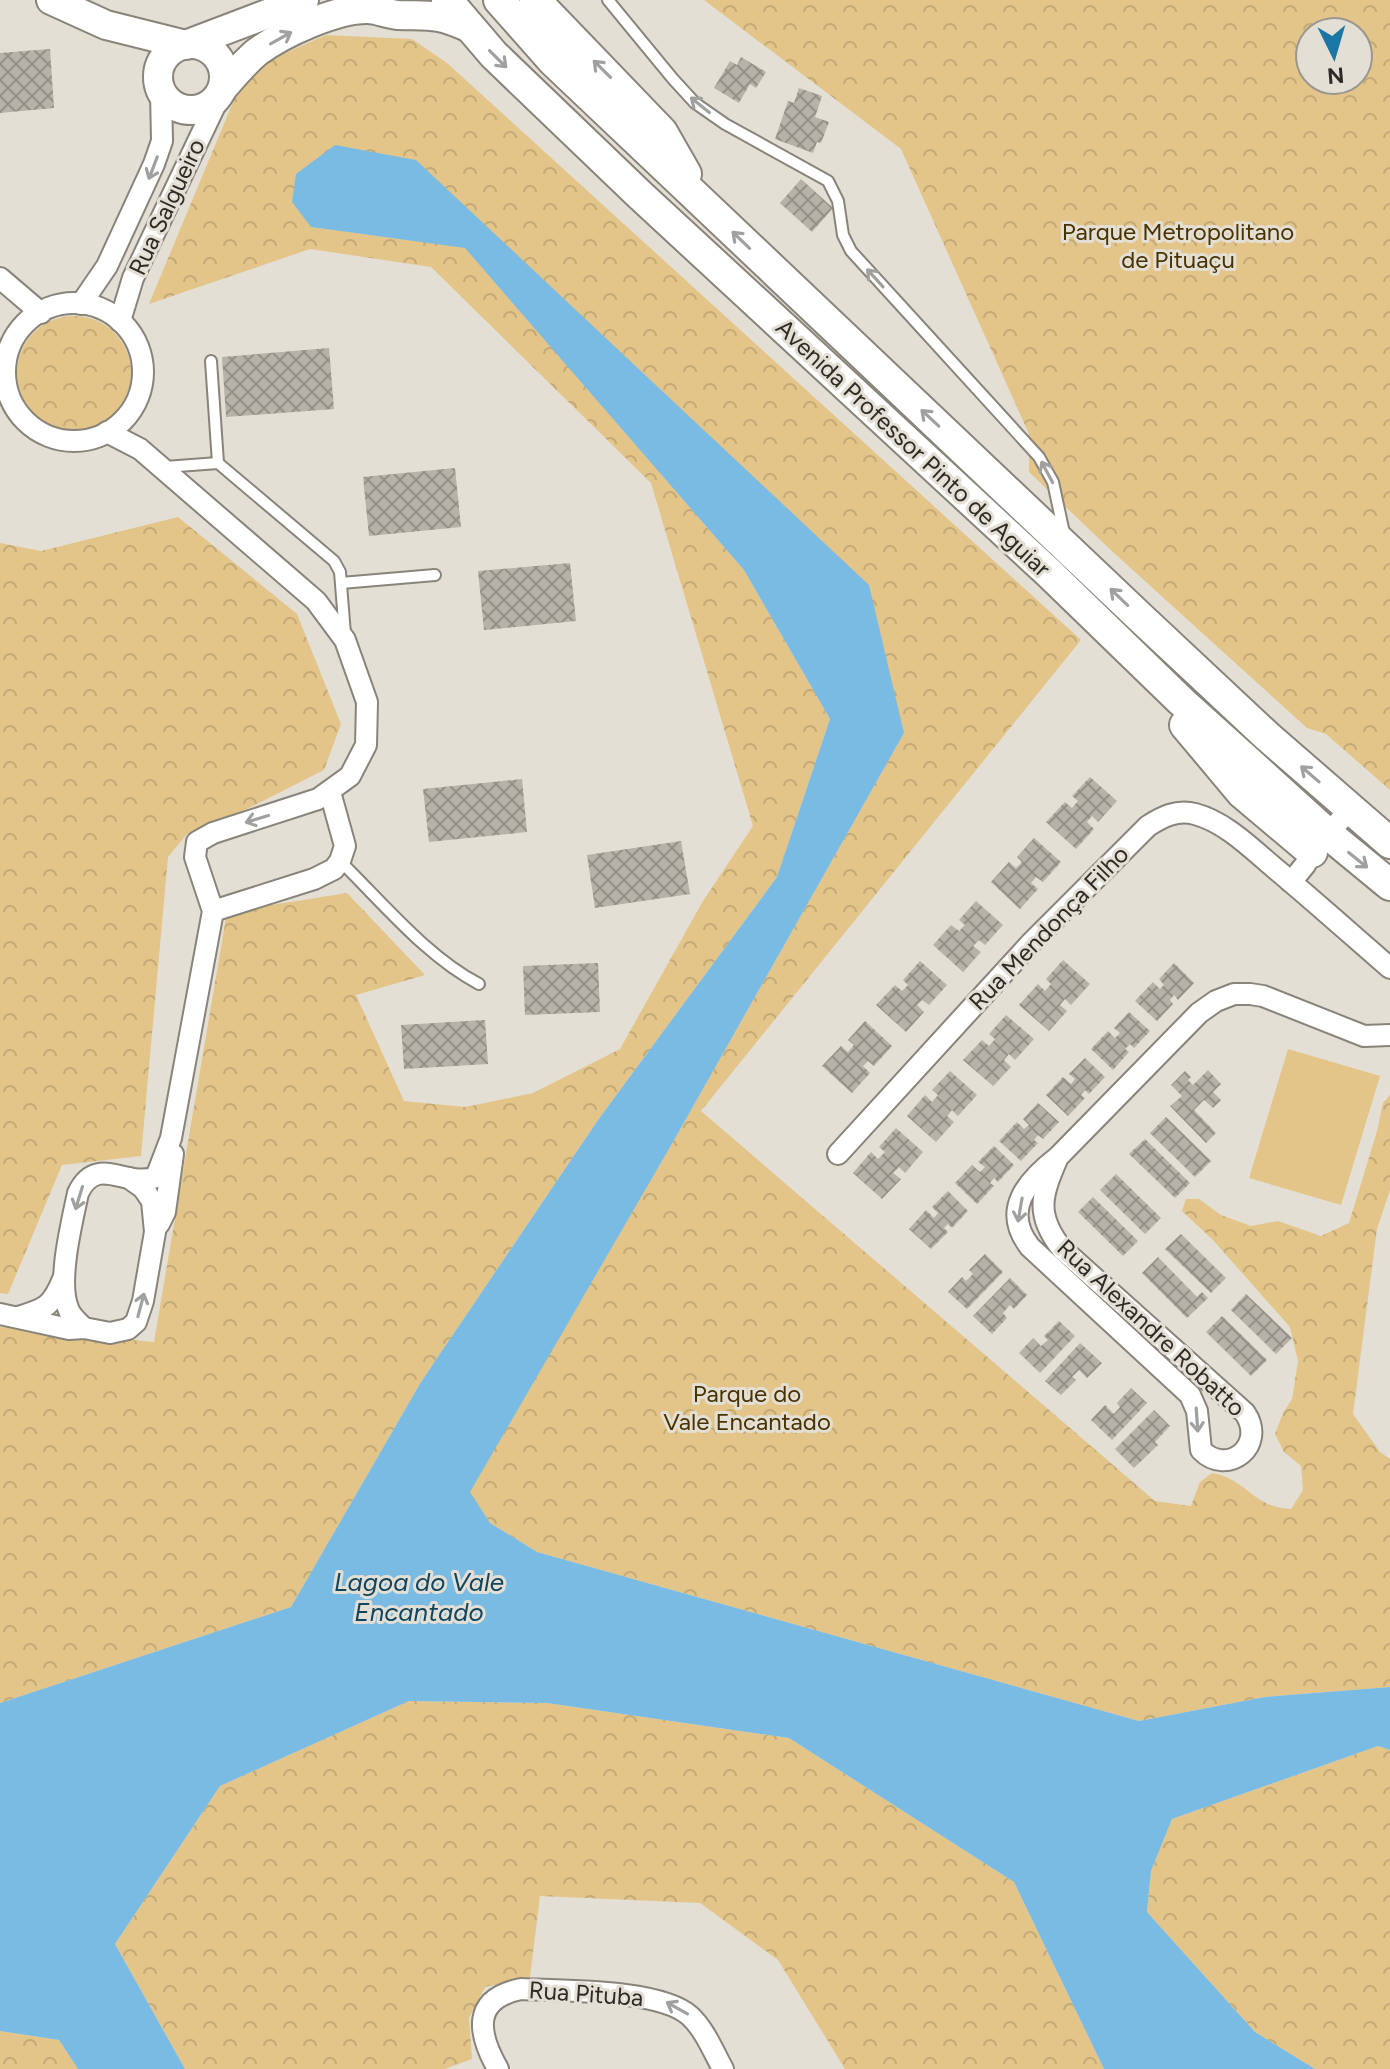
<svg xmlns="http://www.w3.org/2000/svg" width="1390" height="2069" font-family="Figtree,sans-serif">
	<defs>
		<pattern id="forest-crowns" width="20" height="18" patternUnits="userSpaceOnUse" patternTransform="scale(2)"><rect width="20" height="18" fill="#e3c589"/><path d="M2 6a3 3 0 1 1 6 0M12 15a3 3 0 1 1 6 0" fill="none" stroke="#c3a976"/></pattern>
		<pattern id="building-cross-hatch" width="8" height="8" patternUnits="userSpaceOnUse" patternTransform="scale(2)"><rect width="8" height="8" fill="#b7b2a8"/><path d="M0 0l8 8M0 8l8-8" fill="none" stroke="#959189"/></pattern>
	</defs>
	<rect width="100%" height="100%" fill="#e4dfd4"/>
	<!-- grass -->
	<path fill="#e3c589" d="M1288 1049 1380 1076 1341 1205 1249 1178Z"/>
	<!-- forest -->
	<g fill="url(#forest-crowns)" fill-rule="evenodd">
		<path d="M704 0H1390V790L1326 734 1307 728 1114 553 1029 472V434L901 149ZM1310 32H1358V80H1310Z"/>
		<path d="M326 35 412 39 447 63 1081 640 701 1111 1155 1501 1191 1506 1200 1482 1212 1473C1247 1479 1253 1508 1291 1509L1303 1490 1301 1466 1284 1452 1275 1434 1283 1413 1292 1399 1298 1361 1290 1327 1212 1239 1182 1211 1186 1199H1199L1221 1215 1251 1226 1278 1221 1321 1236 1349 1223 1377 1131 1383 1103 1390 1095V1190L1377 1229 1353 1414 1380 1452 1390 1459V1687L1265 1697 1139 1721 537 1552 490 1523 469 1492 673 1142 904 733 416 160 311 227 465 247 744 570 830 719 777 877 598 1120 421 1382 291 1607 0 1703V1327L154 1342 227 912 347 893 425 975 356 995 404 1101 465 1107 533 1093 620 1049 703 901 753 826 651 483 431 267 310 249 149 304 236 95 258 65Z"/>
		<circle cx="74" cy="373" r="57"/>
		<path d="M178 517 297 614 341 724 324 770 243 811 187 834 168 857 141 1156 62 1165 8 1294 0 1293V543L41 551Z"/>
		<path d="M409 1701 547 1703 789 1738 1014 1882 1104 2069H845L778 1960 700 1903 540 1896 530 1977 485 1987 469 2018 472 2059 445 2069H185L115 1944 220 1786Z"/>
		<path d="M1378 1746 1390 1750V2069H1315L1255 2032 1147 1912 1151 1871 1172 1819Z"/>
		<path d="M0 2031 59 2040 78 2069H0Z"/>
	</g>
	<!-- water -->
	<path fill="#7abbe4" d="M335 145 416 160 869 585 904 733 673 1142 470 1492 490 1523 537 1552 1139 1721 1265 1697 1390 1687V1750L1378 1746 1172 1819 1151 1871 1147 1912 1255 2032 1315 2069H1104L1014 1882 789 1738 547 1703 409 1701 220 1786 115 1944 185 2069H78L59 2040 0 2031V1703L291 1607 421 1382 598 1120 777 877 830 719 744 570 465 248 311 227 292 202 296 174Z"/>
	<!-- building -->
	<g fill="url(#building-cross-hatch)">
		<path d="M50 49 54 108 0 113V53Z"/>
		<path d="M741 57 766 72 756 88 750 84 739 103 714 88 730 61 737 65Z"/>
		<path d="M799 88 822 96 815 117 829 122 821 143 817 142 813 153 775 139 788 101 794 103Z"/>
		<path d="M801 179 833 208 812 232 780 203Z"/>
		<path d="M329 348 334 409 226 417 222 357Z"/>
		<path d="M455 468 461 527 369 536 363 477Z"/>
		<path d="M570 563 576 621 484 630 478 571Z"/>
		<path d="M1090 777 1117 801 1098 822 1092 816 1087 822 1094 829 1076 849 1046 822 1065 802 1072 808 1078 801 1072 796Z"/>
		<path d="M522 779 527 832 429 842 423 789Z"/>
		<path d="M1034 838 1061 862 1043 882 1036 877 1031 883 1038 889 1020 909 991 882 1009 862 1016 868 1022 862 1017 857Z"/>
		<path d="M681 841 690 894 595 908 587 855Z"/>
		<path d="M976 901 1003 925 985 945 979 940 973 946 981 952 963 972 933 945 951 925 959 931 965 925 959 920Z"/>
		<path d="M1063 960 1090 984 1071 1005 1065 999 1060 1005 1067 1011 1049 1031 1019 1005 1038 984 1045 991 1051 984 1046 979Z"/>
		<path d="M920 961 947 985 929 1005 922 1000 917 1005 924 1012 906 1032 876 1005 895 985 902 991 908 985 903 980Z"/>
		<path d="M598 963 600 1012 525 1015 523 966Z"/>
		<path d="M1174 963 1194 983 1178 1000 1174 995 1170 1000 1173 1004 1157 1021 1135 1001 1153 982 1160 989 1164 985 1159 979Z"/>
		<path d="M1129 1012 1150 1031 1134 1048 1130 1044 1125 1049 1129 1052 1113 1070 1091 1049 1108 1031 1115 1038 1120 1033 1114 1028Z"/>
		<path d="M1006 1015 1034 1039 1015 1060 1009 1054 1004 1060 1011 1067 993 1086 963 1060 982 1040 989 1046 995 1039 989 1034Z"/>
		<path d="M485 1020 488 1064 404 1069 401 1025Z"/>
		<path d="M865 1021 892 1046 874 1066 868 1061 863 1066 870 1073 852 1093 822 1066 841 1046 848 1052 854 1045 848 1040Z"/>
		<path d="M1085 1058 1105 1077 1089 1094 1085 1090 1081 1095 1085 1098 1068 1116 1046 1095 1063 1077 1071 1084 1075 1079 1069 1074Z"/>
		<path d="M1208 1070 1221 1084 1213 1092 1221 1100 1213 1108 1204 1100 1194 1110 1216 1133 1206 1143 1170 1106 1182 1096 1171 1085 1185 1071 1191 1077 1188 1080 1193 1085Z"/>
		<path d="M950 1071 977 1095 958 1116 952 1110 947 1116 954 1122 936 1142 907 1116 925 1095 932 1102 938 1095 932 1090Z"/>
		<path d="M1038 1103 1059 1122 1043 1139 1038 1135 1034 1140 1038 1143 1021 1161 999 1141 1017 1122 1024 1129 1029 1125 1023 1119Z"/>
		<path d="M1166 1117 1211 1161 1195 1177 1150 1133Z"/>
		<path d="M896 1128 923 1152 905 1173 899 1167 893 1173 901 1179 882 1199 853 1173 871 1152 878 1159 885 1152 879 1147Z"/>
		<path d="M1145 1139 1190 1183 1175 1198 1129 1154Z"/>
		<path d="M994 1146 1014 1165 998 1182 994 1178 990 1183 994 1186 977 1204 955 1183 972 1165 980 1172 985 1167 978 1162Z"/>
		<path d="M1116 1174 1161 1218 1145 1234 1100 1190Z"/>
		<path d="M948 1191 968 1211 952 1228 948 1224 944 1228 948 1232 931 1249 909 1229 926 1210 934 1218 938 1213 932 1207Z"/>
		<path d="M1093 1197 1138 1241 1123 1256 1078 1212Z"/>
		<path d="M1181 1234 1226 1278 1211 1293 1165 1249Z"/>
		<path d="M985 1254 1003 1272 967 1309 948 1292 962 1277 966 1281 973 1274 969 1270Z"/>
		<path d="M1158 1257 1197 1297 1202 1292 1208 1298 1187 1318 1142 1273Z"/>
		<path d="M1010 1278 1027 1295 1014 1309 1010 1305 1003 1313 1007 1318 992 1334 973 1316Z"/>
		<path d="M1246 1294 1292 1338 1276 1354 1231 1310Z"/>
		<path d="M1222 1316 1267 1360 1251 1376 1206 1332Z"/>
		<path d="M1059 1321 1075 1336 1040 1373 1019 1353 1033 1338 1041 1346 1048 1340 1044 1336Z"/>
		<path d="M1080 1343 1102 1363 1087 1378 1079 1370 1072 1377 1076 1380 1061 1395 1045 1381Z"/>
		<path d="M1131 1388 1147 1403 1112 1440 1091 1420 1105 1405 1114 1414 1120 1407 1117 1403Z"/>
		<path d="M1154 1410 1170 1426 1155 1442 1158 1445 1134 1468 1115 1449Z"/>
	</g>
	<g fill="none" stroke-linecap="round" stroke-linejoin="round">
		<!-- service casing -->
		<g stroke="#89847a" stroke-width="14">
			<g id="service">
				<path d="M608 0 673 79 695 103 725 124 828 181 838 201 843 235 851 251 1039 457 1053 482 1064 533"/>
				<path d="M211 361 218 463"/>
				<path d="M165 467 218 463 334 561 340 572 345 634"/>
				<path d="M341 583 435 575"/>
				<path d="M340 861C382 902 427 957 479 984"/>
			</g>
		</g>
		<!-- minor casing -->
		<g stroke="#89847a" stroke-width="24">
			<g id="minor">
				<path d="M0 278 41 313"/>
				<circle cx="74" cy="372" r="69"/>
				<path d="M81 304 107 266 154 164 162 141 161 92"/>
				<path d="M120 321 133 278 220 95"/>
				<path d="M1291 882 1305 865 1312 852 1350 809"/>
				<path d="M213 911 314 879 334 869 340 861 345 846 330 792"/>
				<path d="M838 1154 1031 943 1148 826C1162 817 1177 809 1195 814 1226 822 1253 850 1277 870 1315 902 1352 935 1390 968"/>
				<path d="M1058 1157C1042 1194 1034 1214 1062 1249L1245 1413C1267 1446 1227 1477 1201 1450L1197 1411 1190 1395 1030 1247C1001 1210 1027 1181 1058 1157L1199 1013 1216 1001 1234 994H1250L1263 996 1364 1036 1390 1035"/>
				<path d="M159 1224 165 1212 173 1154"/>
				<path d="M0 1314 69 1329 84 1328 110 1333 128 1329 136 1322 143 1301 155 1232 152 1201 143 1188 129 1178"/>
				<path d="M18 1317C46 1309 52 1306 63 1279"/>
				<path d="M84 1328C78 1322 70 1316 68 1308 57 1281 72 1222 78 1193 97 1153 126 1189 156 1177L171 1138 213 911 195 857 197 842 213 833 318 799 350 776 366 745 367 702 345 640 316 601 140 449 107 432"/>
				<path d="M498 2069C478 2034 471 1999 521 1989 562 1991 661 1989 690 2016 705 2030 713 2051 723 2069"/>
			</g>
		</g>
		<!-- secondary casing -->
		<g stroke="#89847a" stroke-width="32">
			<g id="secondary">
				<path d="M51 0 106 25 186 45"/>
				<path d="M188 44 304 0"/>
				<circle cx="191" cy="77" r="33"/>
				<path d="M223 88C234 75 244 63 257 52 283 33 335 9 367 9 377 9 387 14 398 15 432 16 436 13 470 28"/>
			</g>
		</g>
		<!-- primary casing -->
		<g stroke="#89847a" stroke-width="34">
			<g id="primary">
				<path d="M447 0 494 55 640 195 1049 573 1181 701 1328 834 1390 885"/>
				<path d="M499 0 553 61 1143 620 1267 736 1390 843"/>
				<path d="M535 0 662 132 686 174"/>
				<path d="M1185 725 1242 793 1312 852"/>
			</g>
		</g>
		<!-- service -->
		<use href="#service" stroke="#fff" stroke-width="10"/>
		<!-- minor -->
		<use href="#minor" stroke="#fff" stroke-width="20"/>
		<!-- secondary -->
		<use href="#secondary" stroke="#fff" stroke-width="28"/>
		<!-- primary -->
		<use href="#primary" stroke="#fff" stroke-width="30"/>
	</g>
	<!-- one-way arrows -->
	<defs><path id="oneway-shaft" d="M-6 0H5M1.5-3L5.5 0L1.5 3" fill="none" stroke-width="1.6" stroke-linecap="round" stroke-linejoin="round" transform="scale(2)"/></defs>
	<g stroke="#a0a09e">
		<use href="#oneway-shaft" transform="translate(281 38) rotate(-29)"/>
		<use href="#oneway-shaft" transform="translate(498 59) rotate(45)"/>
		<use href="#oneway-shaft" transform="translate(602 69) rotate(-135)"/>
		<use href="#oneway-shaft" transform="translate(700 105) rotate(-141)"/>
		<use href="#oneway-shaft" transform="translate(153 168) rotate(111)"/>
		<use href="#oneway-shaft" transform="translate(741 240) rotate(-136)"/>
		<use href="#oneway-shaft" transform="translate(875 278) rotate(-132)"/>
		<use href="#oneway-shaft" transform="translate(930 418) rotate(-137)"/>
		<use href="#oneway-shaft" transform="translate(1047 472) rotate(-118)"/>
		<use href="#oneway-shaft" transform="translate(1119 597) rotate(-136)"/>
		<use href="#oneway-shaft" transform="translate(1310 774) rotate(-139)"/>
		<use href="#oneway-shaft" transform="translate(257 819) rotate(163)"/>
		<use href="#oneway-shaft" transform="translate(1358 860) rotate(39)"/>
		<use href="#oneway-shaft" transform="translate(79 1198) rotate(107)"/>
		<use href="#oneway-shaft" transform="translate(1020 1210) rotate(100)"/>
		<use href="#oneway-shaft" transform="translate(141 1305) rotate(-75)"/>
		<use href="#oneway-shaft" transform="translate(1197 1420) rotate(86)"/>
		<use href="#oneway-shaft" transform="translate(677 2008) rotate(-151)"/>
	</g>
	<g text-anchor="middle" stroke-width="6" stroke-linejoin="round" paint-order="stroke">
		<!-- street labels -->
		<g font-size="24" fill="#2d2b27" stroke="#e4dfd4">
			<text transform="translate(167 207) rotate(-65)" y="8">Rua Salgueiro</text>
			<text transform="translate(913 448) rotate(43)" y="8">Avenida Professor Pinto de Aguiar</text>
			<text transform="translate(1049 928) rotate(-46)" y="8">Rua Mendonça Filho</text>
			<text transform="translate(1151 1328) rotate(43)" y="8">Rua Alexandre Robatto</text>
			<text transform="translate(586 1994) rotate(4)" y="8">Rua Pituba</text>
		</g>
		<!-- park labels -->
		<g font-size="24" fill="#483300" stroke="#e4dfd4">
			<text x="1178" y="240">Parque Metropolitano<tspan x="1178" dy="28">de Pituaçu</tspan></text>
			<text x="747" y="1402">Parque do<tspan x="747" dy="28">Vale Encantado</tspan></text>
		</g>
		<!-- water labels -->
		<g font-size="26" font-style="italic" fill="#104560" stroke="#e4dfd4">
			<text x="419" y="1591">Lagoa do Vale<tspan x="419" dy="30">Encantado</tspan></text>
		</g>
	</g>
	<!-- north arrow -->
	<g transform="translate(1334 56) rotate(175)"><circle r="38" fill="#e4dfd4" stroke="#9b978f" stroke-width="2"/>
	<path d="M0-6L14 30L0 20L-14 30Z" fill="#1a76a4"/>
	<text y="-12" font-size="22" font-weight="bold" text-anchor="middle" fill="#2d2b27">N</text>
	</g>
</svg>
